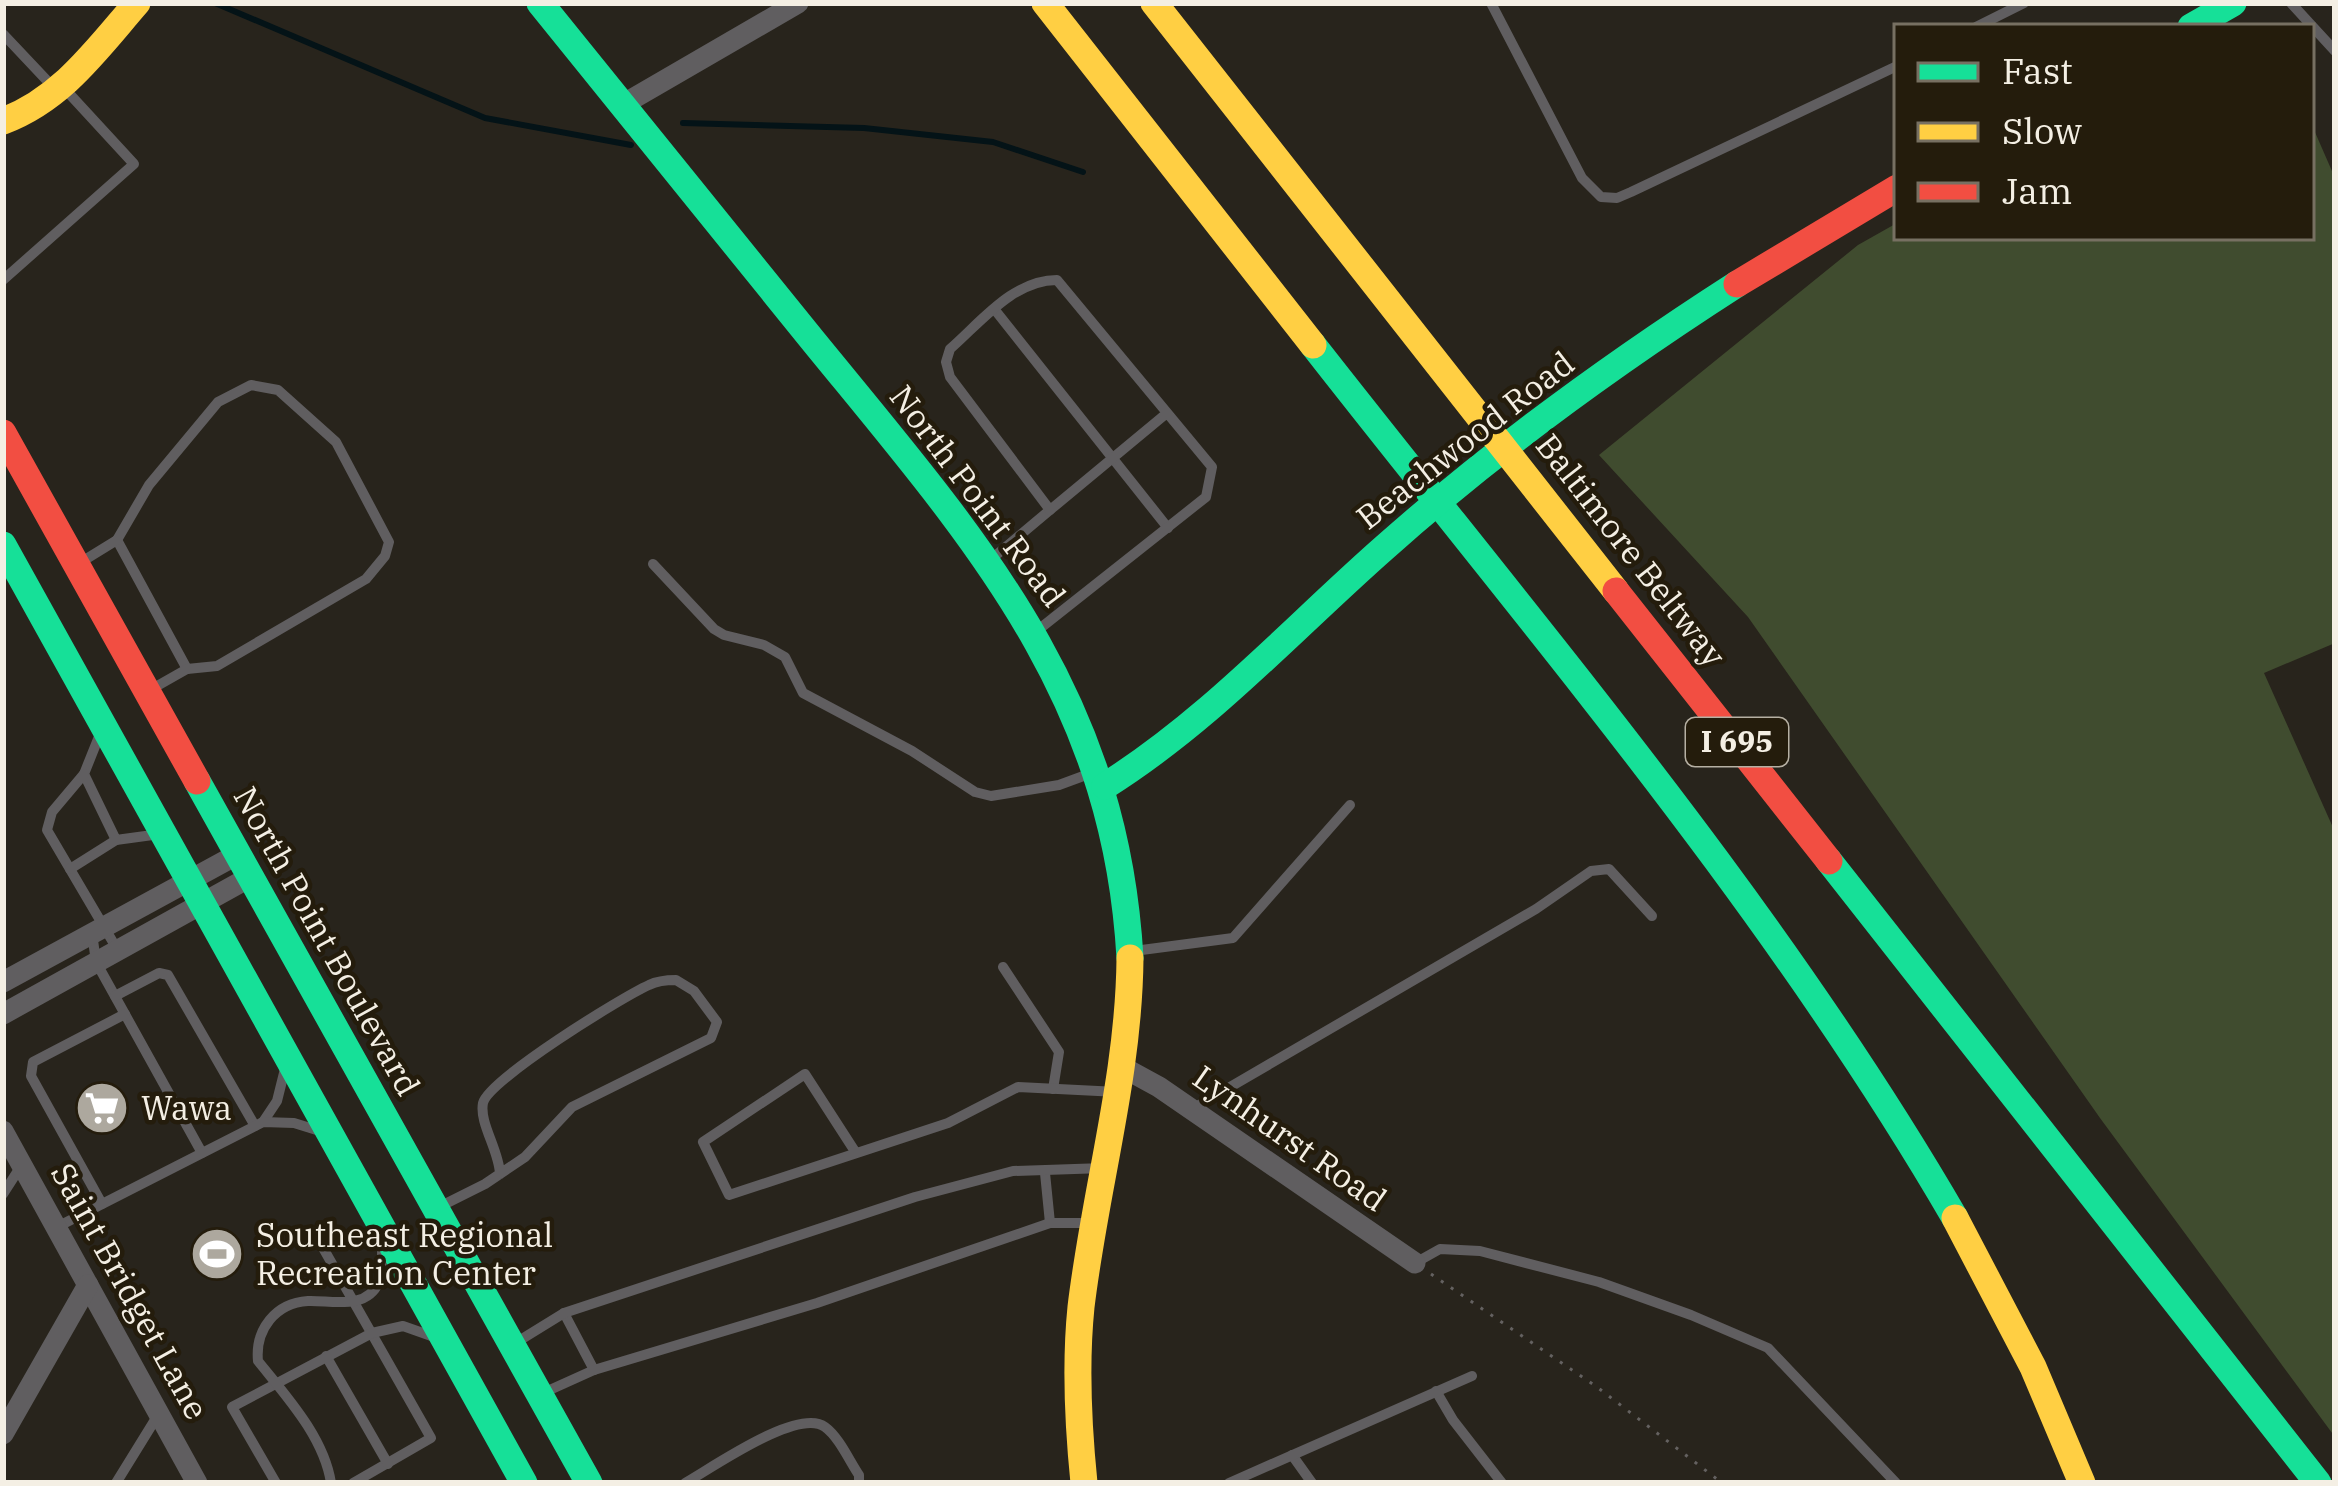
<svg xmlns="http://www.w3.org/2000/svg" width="2338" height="1486" font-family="'IBM Plex Serif',serif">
	<rect width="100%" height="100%" fill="#28241c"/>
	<!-- green -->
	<path fill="#404c2f" d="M2311 123 2335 178V643L2264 673 2335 832V1437L2100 1118 1748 617 1599 455 1858 245 1897 223V237H2311Z"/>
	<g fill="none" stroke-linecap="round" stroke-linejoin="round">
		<!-- stream -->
		<g stroke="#041317" stroke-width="6">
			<path d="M215 3 485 118 631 145"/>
			<path d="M683 123 864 128 993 142 1083 172"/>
		</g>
		<!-- path -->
		<path stroke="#646160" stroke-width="3" stroke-dasharray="3 9" stroke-linecap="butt" d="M1431 1274 1597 1387 1722 1483"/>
		<!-- lane -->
		<g stroke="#605e60" stroke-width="10">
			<path d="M1491 3 1582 178 1601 197 1617 198 1631 192 1897 66"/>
			<path d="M2291 3 2335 51"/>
			<path d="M1976 27 2024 3"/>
			<path d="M3 34 54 88"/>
			<path d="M3 280 134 164 64 88"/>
			<path d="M995 310 1168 528"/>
			<path d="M117 540 187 669"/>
			<path d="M989 561 1050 510"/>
			<path d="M78 564 117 540 149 485 218 402 251 385 278 390 336 442 389 542 385 556 366 579 217 666 187 669 150 690"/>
			<path d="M653 564 714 629 724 635 764 645 785 657 803 693 912 751 975 792 991 796 1059 785 1097 771"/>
			<path d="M1038 630 1206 497 1212 467 1057 280C1013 280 981 322 950 349L946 362 950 377 1050 510 1167 413"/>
			<path d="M100 734 84 774 116 840 160 834"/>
			<path d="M84 774 52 812 47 830 117 949"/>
			<path d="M70 869 116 840"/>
			<path d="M92 933 96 962 202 1153"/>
			<path d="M1134 951 1233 938 1350 805"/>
			<path d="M1003 967 1059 1052 1053 1089"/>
			<path d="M115 996 159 973 168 975 255 1126"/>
			<path d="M1194 1108 1536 909 1591 871 1609 869 1652 916"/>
			<path d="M263 1122 277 1101 286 1065"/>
			<path d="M856 1153 805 1074 703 1142 729 1195 948 1123 1018 1087 1118 1092"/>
			<path d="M1045 1173 1050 1223"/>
			<path d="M3 1194 21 1166"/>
			<path d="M102 1204 31 1076 33 1062 125 1014"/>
			<path d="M439 1207 485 1184 525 1157 572 1107 711 1038 717 1022 694 991 676 980C667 980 657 981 649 985 622 997 488 1080 483 1103 479 1123 499 1150 500 1174"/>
			<path d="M57 1227 263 1122 294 1123 323 1132"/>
			<path d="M318 1239 431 1438 353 1483"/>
			<path d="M1415 1263 1440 1249 1480 1251 1599 1282 1691 1315 1768 1348 1896 1483"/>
			<path d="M564 1313 594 1370"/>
			<path d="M517 1342 564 1313 915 1197 1013 1171 1104 1168"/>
			<path d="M326 1356 388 1464"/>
			<path d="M1436 1391 1453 1420 1502 1483"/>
			<path d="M543 1393 594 1370 817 1303 1050 1223H1090"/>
			<path d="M1292 1455 1312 1483"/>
			<path d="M116 1483 158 1415"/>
			<path d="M276 1483 232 1407 372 1333 403 1326 437 1338"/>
			<path d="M331 1483C324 1437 286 1396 258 1361 255 1330 275 1303 308 1301 331 1300 366 1311 379 1282 383 1271 382 1254 382 1243"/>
			<path d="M685 1483C712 1468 798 1407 825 1427 839 1437 850 1462 859 1475V1483"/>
			<path d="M1229 1483 1472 1376"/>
		</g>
		<!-- street -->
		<g stroke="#605e60" stroke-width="21">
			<path d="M622 105 798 3"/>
			<path d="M3 982 238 854"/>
			<path d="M3 1014 250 877"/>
			<path d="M1126 1069 1159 1087 1415 1263"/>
			<path d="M3 1131 197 1483"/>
			<path d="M3 1434 88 1285"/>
		</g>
		<!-- fast -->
		<g stroke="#16e098" stroke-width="27">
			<path d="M540 3C631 116 722 229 814 342 974 538 1115 692 1130 958"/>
			<path d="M2191 27 2233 3"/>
			<path d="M1313 345C1535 629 1774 906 1955 1218"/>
			<path d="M3 545 524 1483"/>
			<path d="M197 781 589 1483"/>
			<path d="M1105 786C1210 720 1292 629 1384 548 1494 450 1614 363 1737 284"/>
			<path d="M1829 861 2318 1483"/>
		</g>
		<!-- slow -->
		<g stroke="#ffcf43" stroke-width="27">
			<path d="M1045 3 1313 345"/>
			<path d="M1154 3 1616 591"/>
			<path d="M3 121C62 99 97 49 137 3"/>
			<path d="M1955 1218 2033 1367 2082 1483"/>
			<path d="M1084 1483C1078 1424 1075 1366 1081 1307 1095 1189 1129 1077 1130 958"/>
		</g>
		<!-- jam -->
		<g stroke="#f24e42" stroke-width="27">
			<path d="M1737 284 1897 188"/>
			<path d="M3 433 197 781"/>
			<path d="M1616 591 1829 861"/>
		</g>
	</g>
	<!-- icons -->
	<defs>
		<g id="supermarket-disc" transform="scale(2.7)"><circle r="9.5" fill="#ada89e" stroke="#241c0c"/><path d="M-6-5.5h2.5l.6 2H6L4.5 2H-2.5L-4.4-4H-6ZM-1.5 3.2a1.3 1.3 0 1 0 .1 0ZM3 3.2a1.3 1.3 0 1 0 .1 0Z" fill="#fff"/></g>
		<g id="stadium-disc" transform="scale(2.7)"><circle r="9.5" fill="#ada89e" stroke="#241c0c"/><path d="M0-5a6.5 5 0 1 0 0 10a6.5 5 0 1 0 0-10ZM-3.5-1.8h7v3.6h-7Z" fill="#fff"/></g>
	</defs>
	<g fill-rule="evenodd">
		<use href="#supermarket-disc" x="102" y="1108"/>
		<use href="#stadium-disc" x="217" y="1254"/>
	</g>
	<g text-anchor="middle" stroke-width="9" stroke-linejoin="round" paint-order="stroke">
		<!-- shield labels -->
		<rect fill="#241c0c" stroke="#b6b0a3" stroke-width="3" x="1686" y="718" width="102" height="48" rx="9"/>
		<g font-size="30" font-weight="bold" fill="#f4efe4">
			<text x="1737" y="752">I 695</text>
		</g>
		<!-- street labels -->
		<g font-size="33" fill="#f4efe4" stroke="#241c0c">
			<text transform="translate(1465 440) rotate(-38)" y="12">Beachwood Road</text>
			<text transform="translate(978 496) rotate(53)" y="12">North Point Road</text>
			<text transform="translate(1631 550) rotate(52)" y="12">Baltimore Beltway</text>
			<text transform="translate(327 941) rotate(61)" y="12">North Point Boulevard</text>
			<text transform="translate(1290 1138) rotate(35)" y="12">Lynhurst Road</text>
			<text transform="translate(130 1291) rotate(61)" y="12">Saint Bridget Lane</text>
		</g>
		<!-- poi labels -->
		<g font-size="33" fill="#f4efe4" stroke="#241c0c" text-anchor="start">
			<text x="141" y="1120">Wawa</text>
			<text x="256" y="1247">Southeast Regional<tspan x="256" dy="38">Recreation Center</tspan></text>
		</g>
	</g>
	<!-- border -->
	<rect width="2338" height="1486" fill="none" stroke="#f4efe4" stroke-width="12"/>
	<!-- legend -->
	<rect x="1894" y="24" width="420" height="216" fill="#241c0c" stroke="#777062" stroke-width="3"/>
	<rect x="1918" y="63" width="60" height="18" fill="#16e098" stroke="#777062" stroke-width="3"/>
	<text x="2002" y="84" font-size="36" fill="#f4efe4">Fast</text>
	<rect x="1918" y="123" width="60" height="18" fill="#ffcf43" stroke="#777062" stroke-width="3"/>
	<text x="2002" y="144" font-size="36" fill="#f4efe4">Slow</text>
	<rect x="1918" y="183" width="60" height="18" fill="#f24e42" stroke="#777062" stroke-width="3"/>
	<text x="2002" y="204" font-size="36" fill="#f4efe4">Jam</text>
</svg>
